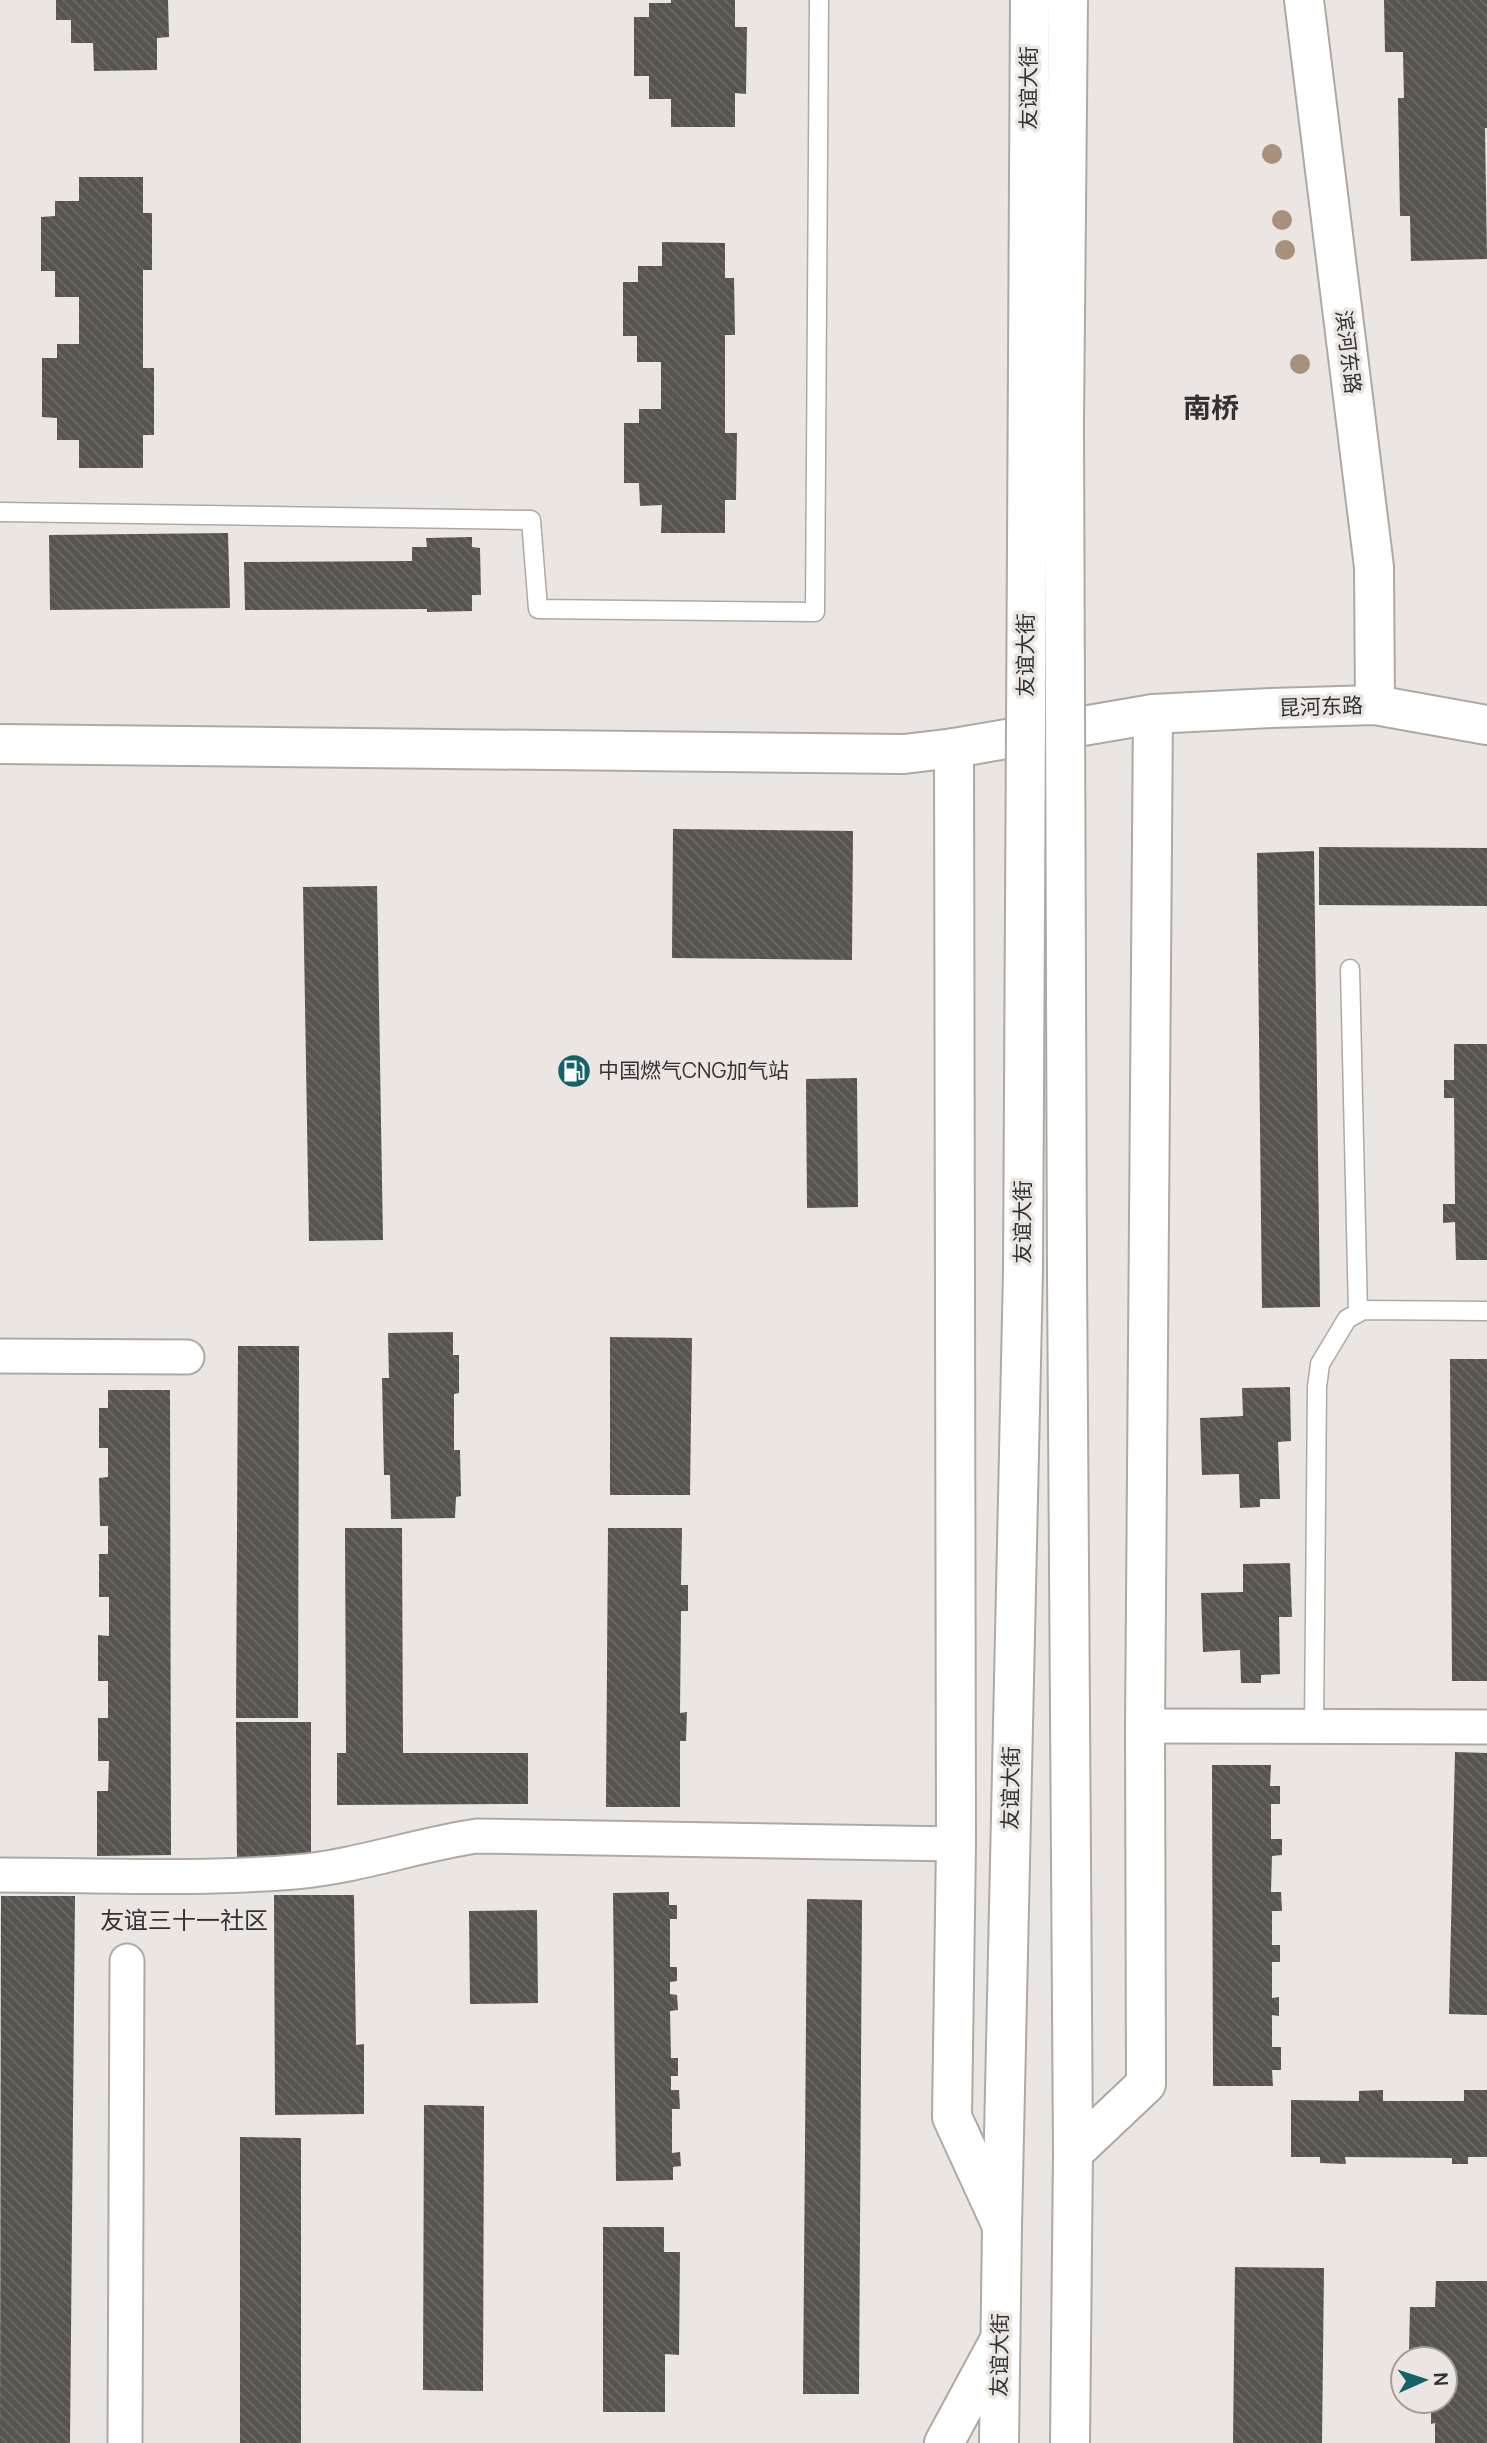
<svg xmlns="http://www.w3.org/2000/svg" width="1487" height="2443" font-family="Manrope,'Noto Sans SC',sans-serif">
	<defs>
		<pattern id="building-back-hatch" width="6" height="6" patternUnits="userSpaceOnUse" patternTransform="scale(1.75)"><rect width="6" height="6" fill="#57534f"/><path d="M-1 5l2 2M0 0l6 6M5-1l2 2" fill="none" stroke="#6c6966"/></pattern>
	</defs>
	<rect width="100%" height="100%" fill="#ebe6e2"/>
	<!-- building -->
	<g fill="url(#building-back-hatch)">
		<path d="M56 0H168L169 37 157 38V70L94 71 93 43H71V20H56Z"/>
		<path d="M671 0H735V27H747L746 94 735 93V127H671V99H649V76H634V17H649V3H671Z"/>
		<path d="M1384 0H1487V128H1485L1487 259 1411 261 1410 216H1400L1398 98H1404L1403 52H1385Z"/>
		<path d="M79 177H143V213H152V270H143V368H154V435H143V468H79V440H57V418L42 417V358H57V344H79V297H55V271H41V217L55 216V201H79Z"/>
		<path d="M662 242 725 243V278H734L735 335H725V433H737L736 500H725V533H661L662 505 640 506 639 483H624V423H639V409H661V362H637V336H623V282H638V266H662Z"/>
		<path d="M228 533 230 608 50 610 49 535Z"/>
		<path d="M472 537V547L480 548 481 595H472V611L427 612V609L245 610 244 562 412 561V547H427L426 538Z"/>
		<path d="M673 829 853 831 852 960 672 958Z"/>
		<path d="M1319 847 1487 848V906L1319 905Z"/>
		<path d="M1314 851 1320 1307 1262 1308 1257 853Z"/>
		<path d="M377 886 383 1240 309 1241 303 887Z"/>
		<path d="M1454 1044H1487V1260H1456L1455 1222 1443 1223V1204H1455L1454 1098H1444V1080H1454Z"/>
		<path d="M857 1078 858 1207 807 1208 806 1079Z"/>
		<path d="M453 1332V1355H459V1393L454 1394V1450H460L461 1496 456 1497 455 1518 391 1519 390 1475H384L382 1378H389L388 1333Z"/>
		<path d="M610 1337 692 1338 690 1495H610Z"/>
		<path d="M238 1346H299L298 1718H236Z"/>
		<path d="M1450 1359H1487V1681H1452Z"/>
		<path d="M1290 1387 1291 1441 1278 1442 1280 1499H1260V1507L1240 1508 1239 1474 1202 1475 1200 1418 1243 1416 1242 1388Z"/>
		<path d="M108 1390H170L171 1855 97 1856V1791H108L109 1761H98V1718H108V1681H98V1635L109 1636V1597H99V1554H108V1526H100L99 1478 108 1477V1448H99V1408H108Z"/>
		<path d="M345 1528H402L403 1753H528V1804L337 1805V1753H346Z"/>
		<path d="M608 1528H682L681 1585H688V1611H681L680 1713 687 1712 686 1741H680V1807H606Z"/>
		<path d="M1290 1563 1292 1617H1279L1280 1674 1261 1675V1683H1241L1240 1650 1203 1652 1201 1593 1243 1592V1564Z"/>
		<path d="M236 1722H311V1864H237Z"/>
		<path d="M1455 1752 1487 1753V2015L1449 2014Z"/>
		<path d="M1212 1765H1271L1270 1786H1280V1804H1271V1839H1282V1855L1272 1856 1271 1892H1281L1282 1911H1272V1945H1280V1962H1272V1998L1279 1997V2016L1272 2015V2047H1281V2070H1272L1273 2086H1213Z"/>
		<path d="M669 1892V1905H677V1919H670V1967H677V1981L670 1982V1994L677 1995 678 2010 670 2011 671 2058H678V2076H671V2090H679L680 2109H672V2153L680 2152 681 2166 673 2167V2180L616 2181 613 1893Z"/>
		<path d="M274 1895H354L356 2045 364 2044V2114L275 2115Z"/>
		<path d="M1 1896H75L70 2443H0Z"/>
		<path d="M807 1899 862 1900 859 2394H803Z"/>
		<path d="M537 1910 538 2003 470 2004 469 1911Z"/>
		<path d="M1383 2090V2101H1464V2090H1487V2157H1468V2164H1452V2158L1345 2157 1346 2164 1320 2163V2157H1291V2100L1359 2101V2091Z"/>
		<path d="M424 2105 484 2106 483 2391 423 2390Z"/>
		<path d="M240 2137 301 2138V2443H240Z"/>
		<path d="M603 2227H664V2252H680L679 2355 665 2354V2412H603Z"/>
		<path d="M1235 2267 1324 2268 1322 2443H1233Z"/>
		<path d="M1436 2281H1487V2443H1435V2423L1431 2424V2411L1408 2410V2401H1445V2359H1422V2352H1409L1410 2307H1435Z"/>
	</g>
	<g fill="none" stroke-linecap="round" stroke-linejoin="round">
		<!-- service casing -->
		<g stroke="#aea9a5" stroke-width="21">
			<g id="service">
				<path d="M0 512 531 520 538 609 815 612 819 0"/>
				<path d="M1350 969 1358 1313"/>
				<path d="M1314 1727 1317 1387 1320 1364 1347 1319 1363 1310 1487 1311"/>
			</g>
		</g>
		<!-- minor casing -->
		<g stroke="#aea9a5" stroke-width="37">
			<g id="minor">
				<path d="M0 1356 187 1357"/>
				<path d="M1145 1726 1487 1727"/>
				<path d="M0 1875C97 1875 197 1880 294 1872 357 1867 415 1845 477 1836L956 1844"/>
				<path d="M125 2443 127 1961"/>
			</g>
		</g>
		<!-- tertiary casing -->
		<g stroke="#aea9a5" stroke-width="42">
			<g id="tertiary">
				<path d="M1304 0 1374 567 1375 705"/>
				<path d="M0 744 904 754 954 748 1153 714 1271 708 1375 705 1487 725"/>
				<path d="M954 748 956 1844 952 2117 1002 2226"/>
				<path d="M1073 2153 1146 2084 1145 1726 1153 714"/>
			</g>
		</g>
		<!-- primary casing -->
		<g stroke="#aea9a5" stroke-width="42">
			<g id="primary">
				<path d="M1067 1271 1073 2153 1070 2443"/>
				<path d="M944 2443 998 2343"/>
				<path d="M999 2443 1002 2226 1023 1271"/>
			</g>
		</g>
		<!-- service -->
		<use href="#service" stroke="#fff" stroke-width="18"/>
		<!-- minor -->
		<use href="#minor" stroke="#fff" stroke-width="33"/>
		<!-- tertiary -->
		<use href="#tertiary" stroke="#fff" stroke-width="38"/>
		<!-- primary -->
		<use href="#primary" stroke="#fff" stroke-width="38"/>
		<!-- primary-bridge casing -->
		<g stroke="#aea9a5" stroke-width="42" stroke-linecap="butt">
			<g id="primary-bridge">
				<path d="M1023 1271 1030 0"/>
				<path d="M1067 1271 1064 422 1068 0"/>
			</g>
		</g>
		<!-- primary-bridge -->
		<use href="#primary-bridge" stroke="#fff" stroke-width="38"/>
	</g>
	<!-- trees -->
	<g fill="#a8917c">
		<circle cx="1272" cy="154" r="10"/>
		<circle cx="1282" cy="220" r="10"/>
		<circle cx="1285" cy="250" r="10"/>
		<circle cx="1300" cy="364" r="10"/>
	</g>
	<!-- icons -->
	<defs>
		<g id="fuel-disc" transform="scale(1.75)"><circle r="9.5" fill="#15636a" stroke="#ebe6e2"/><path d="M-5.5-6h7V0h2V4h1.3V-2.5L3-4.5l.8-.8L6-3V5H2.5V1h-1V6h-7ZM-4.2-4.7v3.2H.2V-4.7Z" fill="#fff"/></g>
	</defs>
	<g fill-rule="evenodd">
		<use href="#fuel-disc" x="574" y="1071"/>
	</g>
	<g text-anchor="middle" stroke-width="7" stroke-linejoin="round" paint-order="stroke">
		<!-- street labels -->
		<g font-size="21" fill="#343230" stroke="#ebe6e2">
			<text transform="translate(1029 88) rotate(-90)" y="7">友谊大街</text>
			<text transform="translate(1348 352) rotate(83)" y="7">滨河东路</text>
			<text transform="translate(1026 655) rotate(-90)" y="7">友谊大街</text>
			<text transform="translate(1321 707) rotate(-2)" y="7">昆河东路</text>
			<text transform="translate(1023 1222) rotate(-90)" y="7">友谊大街</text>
			<text transform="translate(1011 1788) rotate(-89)" y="7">友谊大街</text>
			<text transform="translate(1000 2355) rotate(-89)" y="7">友谊大街</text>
		</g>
		<!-- poi labels -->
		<g font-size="21" fill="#343230" stroke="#ebe6e2" text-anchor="start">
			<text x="598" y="1078">中国燃气CNG加气站</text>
		</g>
		<!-- quarter labels -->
		<g font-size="24" fill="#343230" stroke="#ebe6e2">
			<text x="184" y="1929">友谊三十一社区</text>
		</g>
		<!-- district labels -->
		<g font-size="28" font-weight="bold" fill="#343230" stroke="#ebe6e2">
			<text x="1211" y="418">南桥</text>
		</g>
	</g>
	<!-- north arrow -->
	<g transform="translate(1424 2380) rotate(87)"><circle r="33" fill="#ebe6e2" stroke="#a29e9b" stroke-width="2"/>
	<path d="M0-5L12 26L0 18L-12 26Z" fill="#15636a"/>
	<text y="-10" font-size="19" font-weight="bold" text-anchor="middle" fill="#343230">N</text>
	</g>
</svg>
